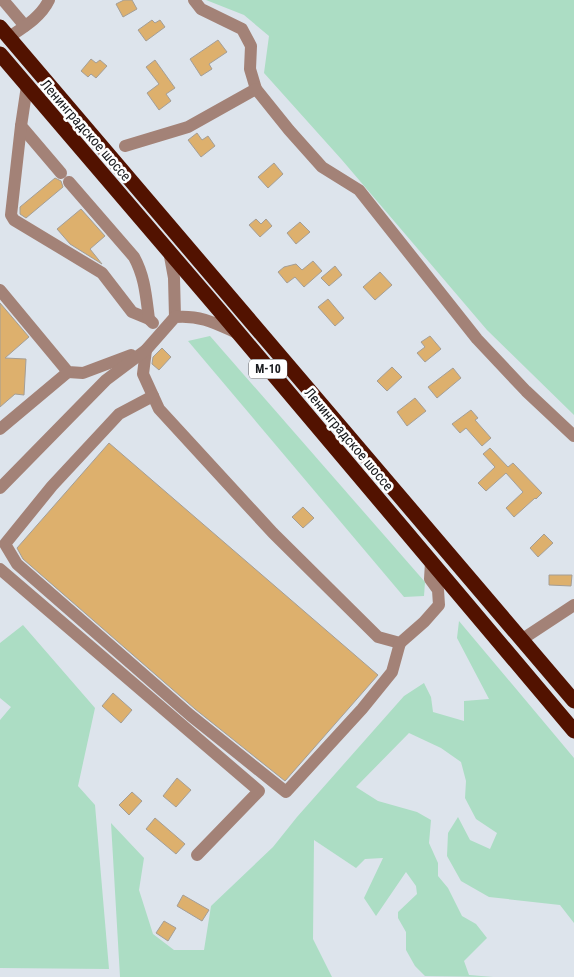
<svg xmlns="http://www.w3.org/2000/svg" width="574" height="977" font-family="'Roboto Condensed',sans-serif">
	<rect width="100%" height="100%" fill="#dde4ec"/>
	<!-- green -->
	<g fill="#acddc4">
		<path d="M206 0H574V415L487 330 342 160 264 73 269 36 244 15Z"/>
		<path d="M210 336 425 582 424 596 404 597 188 341Z"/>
		<path d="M459 621 574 758V923L560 905 489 897 461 881 447 856 448 833 458 817 470 840 490 849 497 833 476 819 465 798 466 781 461 762 441 748 409 733 356 787 378 801 417 812 431 820 429 843 438 863V876L448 888 462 916 476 924 487 938 464 961 469 975 493 977 425 976 415 966 406 950V932L398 918V912L417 894 416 886 406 872 376 916 364 898 383 858 365 859 356 868 314 840 313 939 332 977H120L111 823 144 858 139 890 153 934 174 950H204L211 906 273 847 297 817 404 696 424 683 431 697 433 712 464 721V701L489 699 457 638Z"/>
		<path d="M23 625 95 708 78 786 95 805 109 969 0 968V720L11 707 0 698V643Z"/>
	</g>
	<!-- building -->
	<g fill="#ddb06d" stroke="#a49e96">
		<path d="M124 0H132L137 9 123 17 116 4Z"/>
		<path d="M152 20 155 23 160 20 165 27 146 41 138 30Z"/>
		<path d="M218 40 227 52 209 64 212 69 201 76 190 59Z"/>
		<path d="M91 59 96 63 100 60 107 66 96 78 91 74 88 77 81 71Z"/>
		<path d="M155 60 175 88 166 94 171 101 159 110 147 93 159 84 146 67Z"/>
		<path d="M197 133 202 140 208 136 215 146 201 157 188 140Z"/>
		<path d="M274 163 283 174 268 188 258 177Z"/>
		<path d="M55 178 61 181 63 187 26 218 20 214V207Z"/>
		<path d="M81 209 105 236 90 249 102 264 70 244 57 229Z"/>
		<path d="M256 219 261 224 266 219 272 226 260 237 249 225Z"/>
		<path d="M300 222 310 232 296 244 287 233Z"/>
		<path d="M313 261 322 271 304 287 295 277 287 283 278 272 284 267 296 264 302 270Z"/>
		<path d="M335 266 342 275 329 286 321 278Z"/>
		<path d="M380 272 392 285 375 300 363 287Z"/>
		<path d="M328 299 344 318 335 326 318 307Z"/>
		<path d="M0 303 29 337 5 358 26 359 24 395 15 394 0 407Z"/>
		<path d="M430 336 441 349 425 362 417 353 425 347 421 342Z"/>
		<path d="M162 348 171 357 159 370 152 364 153 357Z"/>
		<path d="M392 367 402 377 387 391 377 381Z"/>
		<path d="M453 368 461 378 437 398 428 387Z"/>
		<path d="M415 398 426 411 407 426 397 412Z"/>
		<path d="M471 410 478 418 475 420 491 438 482 446 466 428 460 433 452 424Z"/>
		<path d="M109 443 378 675 285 781 195 709 23 559 17 548Z"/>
		<path d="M490 448 508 467 513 463 542 493 536 499 535 498 514 517 506 508 523 492 506 473 486 491 478 483 495 467 483 454Z"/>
		<path d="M303 507 314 518 303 528 292 517Z"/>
		<path d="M544 534 553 543 538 557 530 548Z"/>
		<path d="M549 575H572L571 586 549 585Z"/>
		<path d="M113 693 132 710 121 723 102 706Z"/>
		<path d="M177 778 191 790 176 807 163 796Z"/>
		<path d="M132 792 142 801 129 815 119 805Z"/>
		<path d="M155 818 185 844 176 854 146 829Z"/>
		<path d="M183 895 209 910 202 921 177 906Z"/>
		<path d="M164 921 176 928 168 941 156 933Z"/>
	</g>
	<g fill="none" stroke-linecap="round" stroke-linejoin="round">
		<!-- minor -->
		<g stroke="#a38277" stroke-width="12">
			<path d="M3 0 25 26"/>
			<path d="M194 0 201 9 242 29 251 46 250 69 256 89 289 130 322 167 359 190 477 339 526 391 574 436"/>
			<path d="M9 37C24 27 41 17 49 0"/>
			<path d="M27 86 21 126 61 173"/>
			<path d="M21 126 11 215 14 220 102 273 132 312 149 319"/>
			<path d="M125 146 188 127 256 89"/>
			<path d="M69 182 134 257C145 277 146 297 149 319L153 323"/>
			<path d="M169 251 174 278 175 317"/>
			<path d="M0 290 68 372 83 373 131 355"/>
			<path d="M146 350 143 374 159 409 273 533 378 637 400 643 424 622 439 605 438 590 430 579 431 562"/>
			<path d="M153 396 119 414 52 486 5 544 17 564 190 715 286 792 362 709 392 672 400 643"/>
			<path d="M0 429 68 372"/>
			<path d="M0 488 106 380 146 350 175 317C201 315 215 323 237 333"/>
			<path d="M0 569 259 791 197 855"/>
			<path d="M521 640 574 605"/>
		</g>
		<!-- highway -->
		<g stroke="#521200" stroke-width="15">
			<path d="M0 27 574 701"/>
			<path d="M0 54 219 310 574 731"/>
		</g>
	</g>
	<g text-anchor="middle" stroke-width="5" stroke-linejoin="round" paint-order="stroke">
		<!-- shield labels -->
		<rect fill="#fff" stroke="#5e5f62" stroke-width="1" x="249" y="359.5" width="38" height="19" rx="4"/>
		<g font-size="12" font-weight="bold" fill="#191b1e">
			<text x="268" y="373">М-10</text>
		</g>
		<!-- street labels -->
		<g font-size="14" fill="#191b1e" stroke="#fff">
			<text transform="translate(86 130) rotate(49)" y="5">Ленинградское шоссе</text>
			<text transform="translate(349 439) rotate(50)" y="5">Ленинградское шоссе</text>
		</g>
	</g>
</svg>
